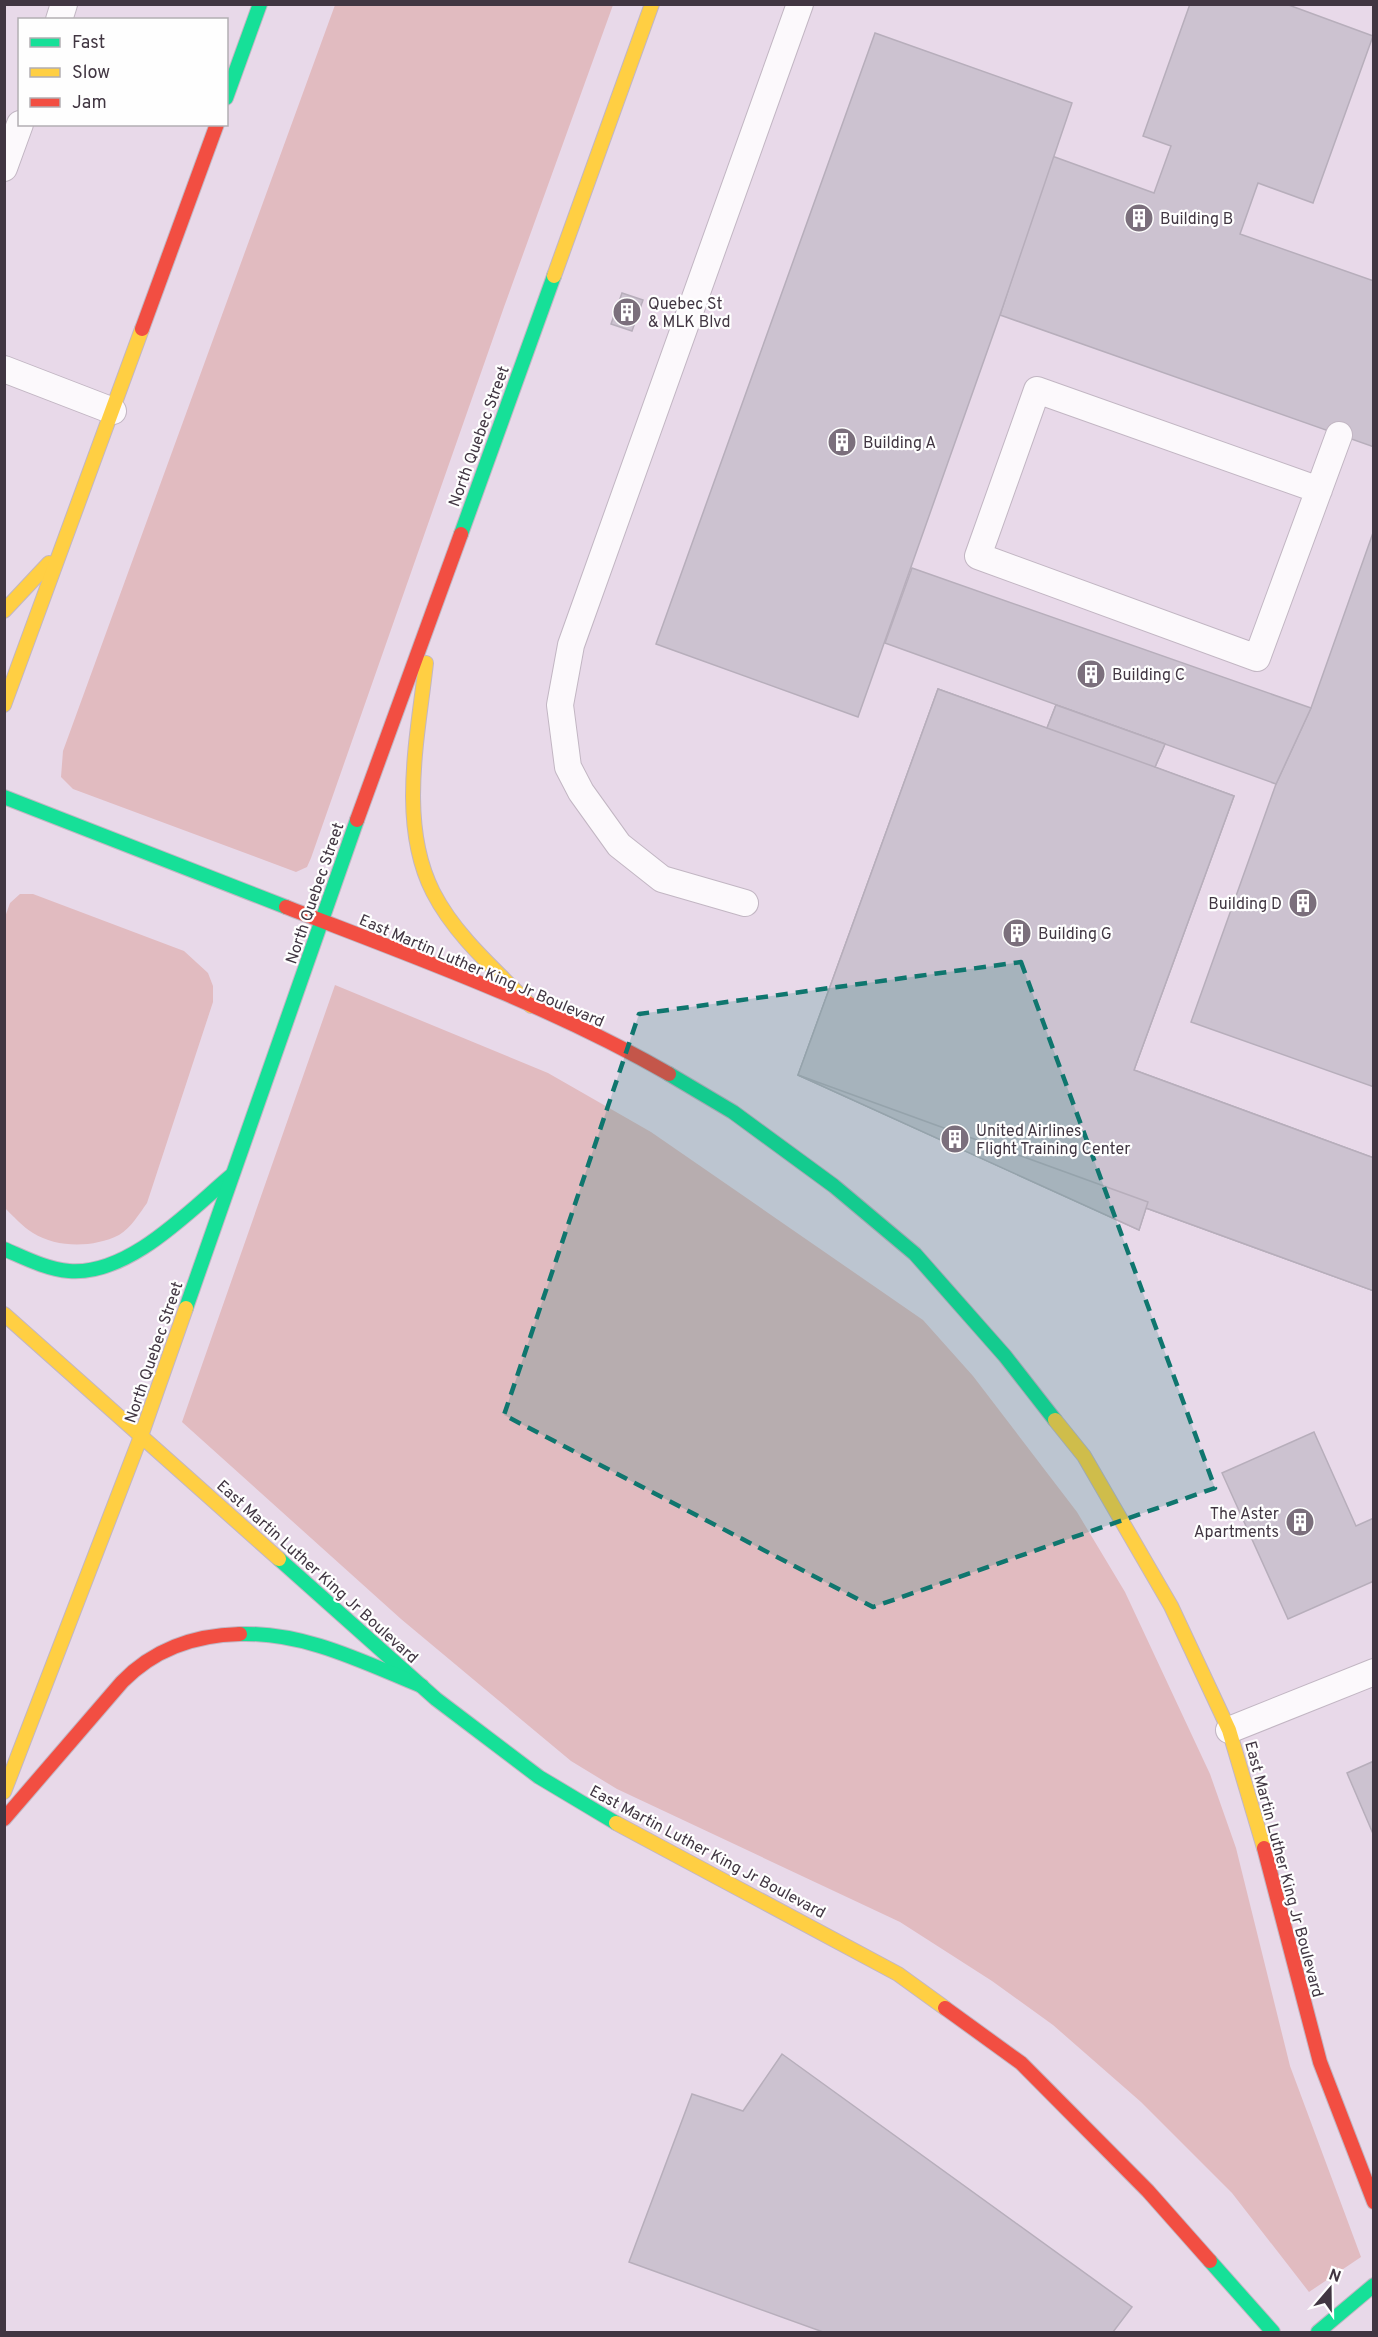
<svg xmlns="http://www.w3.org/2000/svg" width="1378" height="2337" font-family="Overpass,sans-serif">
	<rect width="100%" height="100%" fill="#e8d9e9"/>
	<!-- green -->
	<g fill="#e1bbc0">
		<path d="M335 5H613L504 307 311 858 307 867 296 872 73 789 61 777 63 751Z"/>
		<path d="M20 894H33L184 951 208 973 213 986V1002L147 1203C139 1214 131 1228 119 1235 93 1248 57 1248 33 1233 23 1227 13 1216 5 1208V917L10 903Z"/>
		<path d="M335 985 548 1073 651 1132 923 1320 973 1376 1077 1512 1125 1592 1210 1774 1236 1848 1290 2066 1361 2257 1309 2292 1232 2193 1141 2102 1053 2025 992 1981 900 1922 617 1789 571 1761 401 1619 182 1422Z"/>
	</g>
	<!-- building -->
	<g fill="#ccc2d0" stroke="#b7aebb" stroke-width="1.5">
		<path d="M1190 4H1286L1373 36 1313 203 1258 183 1240 234 1374 281V447L1000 315 1052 156 1154 193 1171 146 1143 136Z"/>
		<path d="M875 33 1072 103 1000 315 858 717 656 644Z"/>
		<path d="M622 293 643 300 632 331 611 324Z"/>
		<path d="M1374 530V1087L1191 1022 1276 784 1311 708Z"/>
		<path d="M912 568 1311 708 1276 784 885 643Z"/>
		<path d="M938 689 1234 796 1134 1070 1374 1158V1291L1146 1208 1148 1202 798 1075Z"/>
		<path d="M938 689 1047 728 1056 705 1165 744 1155 767 1234 796 1134 1070 1374 1158V1291L1146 1208 1139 1230 798 1075Z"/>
		<path d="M1056 705 1165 744 1155 767 1047 728Z"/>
		<path d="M798 1075 1148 1202 1139 1230Z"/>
		<path d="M1314 1432 1356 1526 1374 1518V1581L1288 1619 1222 1473Z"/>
		<path d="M1374 1761V1836L1347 1773Z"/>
		<path d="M782 2054 1132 2307 1113 2332H823L629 2262 692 2094 743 2111Z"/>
	</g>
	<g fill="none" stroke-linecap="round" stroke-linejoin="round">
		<!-- lane casing -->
		<g stroke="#c2b6c3" stroke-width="28">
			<g id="lane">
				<path d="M59 20 64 4"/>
				<path d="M4 168 20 124"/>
				<path d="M4 369 113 411"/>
				<path d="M1319 490 1037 390 978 556 1257 658 1339 435"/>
				<path d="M745 903 662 879 619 845 581 792 568 767 560 705 571 645 800 4"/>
				<path d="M1229 1730 1374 1672"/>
			</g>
		</g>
		<!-- fast casing -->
		<g stroke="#c2b6c3" stroke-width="16">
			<g id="fast">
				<path d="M226 98 260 4"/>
				<path d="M461 534 554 276"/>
				<path d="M4 797 286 907"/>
				<path d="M669 1074 733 1112 834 1186 915 1254 1005 1356 1055 1420"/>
				<path d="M4 1249C25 1258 46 1269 69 1271 129 1276 190 1210 232 1175"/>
				<path d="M186 1308 357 820"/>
				<path d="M279 1559 436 1699 539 1777 616 1823"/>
				<path d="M240 1634C305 1632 363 1662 422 1686"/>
				<path d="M1210 2261 1273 2332"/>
				<path d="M1318 2332 1374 2285"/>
			</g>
		</g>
		<!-- slow casing -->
		<g stroke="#c2b6c3" stroke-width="16">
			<g id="slow">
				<path d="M554 276 652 4"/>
				<path d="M4 611 49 563"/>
				<path d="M426 663C418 736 398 823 433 892 456 937 497 971 531 1006"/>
				<path d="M4 705 142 329"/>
				<path d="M4 1314 279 1559"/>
				<path d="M1055 1420 1084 1456 1171 1606 1229 1730 1264 1848"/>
				<path d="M4 1792 141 1436 186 1308"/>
				<path d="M616 1823 898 1974 945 2008"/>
			</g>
		</g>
		<!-- jam casing -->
		<g stroke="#c2b6c3" stroke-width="16">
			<g id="jam">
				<path d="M142 329 217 124"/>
				<path d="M357 820 461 534"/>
				<path d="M286 907C415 957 549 1005 669 1074"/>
				<path d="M4 1819 122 1682C154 1649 195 1635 240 1634"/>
				<path d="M1264 1848 1320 2062 1374 2202"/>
				<path d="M945 2008 1021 2063 1148 2191 1210 2261"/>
			</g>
		</g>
		<!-- lane -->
		<use href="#lane" stroke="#fcf9fc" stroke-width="26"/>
		<!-- fast -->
		<use href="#fast" stroke="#16e098" stroke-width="14"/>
		<!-- slow -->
		<use href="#slow" stroke="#ffcf43" stroke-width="14"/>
		<!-- jam -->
		<use href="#jam" stroke="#f24e42" stroke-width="14"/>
	</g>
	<!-- marked area -->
	<path fill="#0f766e" fill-opacity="0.2" stroke="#0f766e" stroke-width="4.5" stroke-dasharray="12 8" stroke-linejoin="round" d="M1021 962 1215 1488 873 1607 504 1415 639 1014Z"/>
	<!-- icons -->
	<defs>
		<g id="building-disc" transform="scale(1.5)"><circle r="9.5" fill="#7b6f7c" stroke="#fefefe"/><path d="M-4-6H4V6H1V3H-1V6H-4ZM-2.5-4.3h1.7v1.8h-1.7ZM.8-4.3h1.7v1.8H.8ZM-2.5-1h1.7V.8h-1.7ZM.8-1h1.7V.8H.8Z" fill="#fff"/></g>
	</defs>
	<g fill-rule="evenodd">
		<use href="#building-disc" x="1139" y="218"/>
		<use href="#building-disc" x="627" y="312"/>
		<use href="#building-disc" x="842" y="442"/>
		<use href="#building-disc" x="1091" y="674"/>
		<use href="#building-disc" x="1303" y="903"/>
		<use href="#building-disc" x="1017" y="933"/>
		<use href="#building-disc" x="955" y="1139"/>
		<use href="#building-disc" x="1300" y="1522"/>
	</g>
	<g text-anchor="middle" stroke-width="4.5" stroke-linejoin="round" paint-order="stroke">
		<!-- poi labels -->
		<g font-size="16" fill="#413642" stroke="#fefefe" text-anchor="start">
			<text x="1160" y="224">Building B</text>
			<text x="648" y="309">Quebec St<tspan x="648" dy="18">&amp; MLK Blvd</tspan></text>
			<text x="863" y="448">Building A</text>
			<text x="1112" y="680">Building C</text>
			<text x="1282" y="909" text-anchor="end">Building D</text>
			<text x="1038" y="939">Building G</text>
			<text x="976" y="1136">United Airlines<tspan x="976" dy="18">Flight Training Center</tspan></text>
			<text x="1279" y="1519" text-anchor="end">The Aster<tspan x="1279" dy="18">Apartments</tspan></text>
		</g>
		<!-- street labels -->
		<g font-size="16" fill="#413642" stroke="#fefefe">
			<text transform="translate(478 436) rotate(-70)" y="6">North Quebec Street</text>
			<text transform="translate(314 893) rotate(-71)" y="6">North Quebec Street</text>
			<text transform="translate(482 970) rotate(23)" y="6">East Martin Luther King Jr Boulevard</text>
			<text transform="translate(153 1352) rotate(-71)" y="6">North Quebec Street</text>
			<text transform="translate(318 1571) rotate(42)" y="6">East Martin Luther King Jr Boulevard</text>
			<text transform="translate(708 1851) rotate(28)" y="6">East Martin Luther King Jr Boulevard</text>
			<text transform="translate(1285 1869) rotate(75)" y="6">East Martin Luther King Jr Boulevard</text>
		</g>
	</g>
	<!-- border -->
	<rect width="1378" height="2337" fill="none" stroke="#413642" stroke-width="12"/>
	<!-- legend -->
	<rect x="18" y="18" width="210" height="108" fill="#fefefe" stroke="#b2aeb3" stroke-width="1.5"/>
	<rect x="30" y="38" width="30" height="9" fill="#16e098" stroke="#b2aeb3" stroke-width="1.5"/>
	<text x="72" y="48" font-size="18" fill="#413642">Fast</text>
	<rect x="30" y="68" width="30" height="9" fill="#ffcf43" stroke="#b2aeb3" stroke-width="1.5"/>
	<text x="72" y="78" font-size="18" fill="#413642">Slow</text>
	<rect x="30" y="98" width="30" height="9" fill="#f24e42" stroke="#b2aeb3" stroke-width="1.5"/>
	<text x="72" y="108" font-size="18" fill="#413642">Jam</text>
	<!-- north arrow -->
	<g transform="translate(1330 2289) rotate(20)" stroke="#fefefe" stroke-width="4.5" paint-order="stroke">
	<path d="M0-4.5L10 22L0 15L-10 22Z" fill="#413642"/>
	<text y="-9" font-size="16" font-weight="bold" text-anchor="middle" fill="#413642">N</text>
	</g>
</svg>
